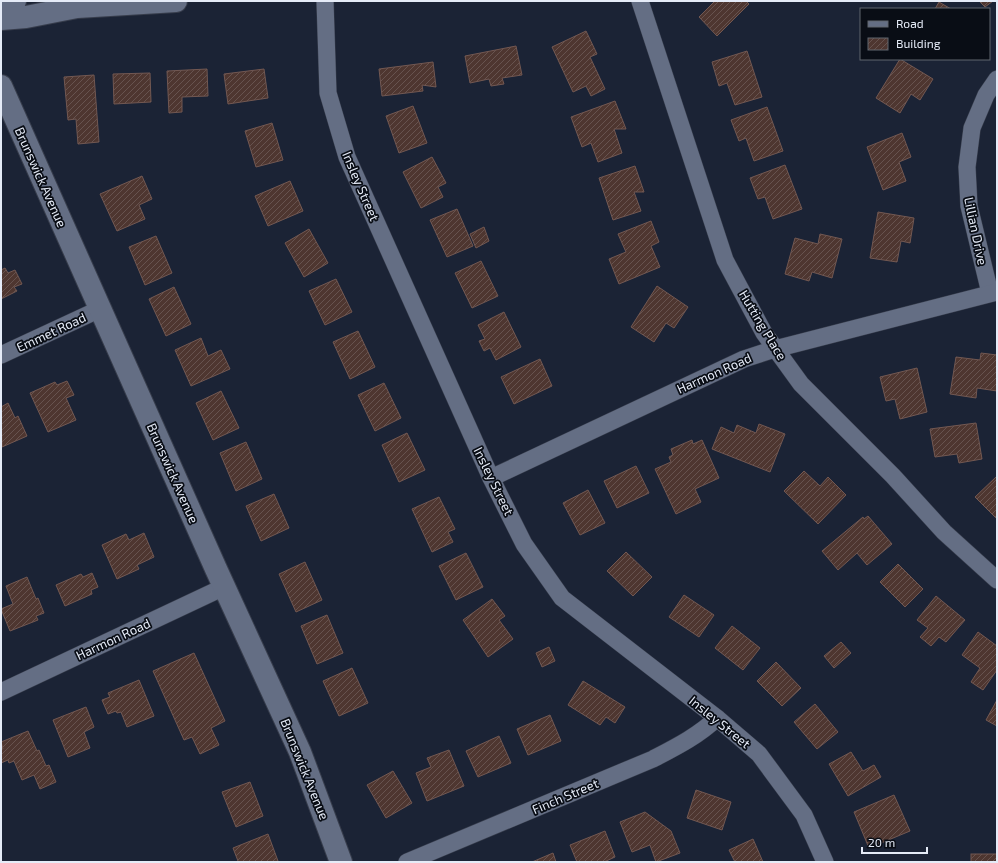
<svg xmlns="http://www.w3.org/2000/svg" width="998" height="863" font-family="'Exo 2',sans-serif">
	<defs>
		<pattern id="building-hatch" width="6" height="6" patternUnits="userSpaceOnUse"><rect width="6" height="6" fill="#4e3630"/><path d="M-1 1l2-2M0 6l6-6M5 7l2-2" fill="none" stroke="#67534f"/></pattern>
	</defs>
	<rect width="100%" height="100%" fill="#1b2335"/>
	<!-- building -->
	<g fill="url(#building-hatch)" stroke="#725852">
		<path d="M713 1H746L749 4 717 36 699 17 714 2Z"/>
		<path d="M979 1H993L985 7Z"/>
		<path d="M939 2 951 9H935Z"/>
		<path d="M586 31 597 54 590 57 605 89 591 96 586 86 573 92 552 47Z"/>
		<path d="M516 46 522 75 502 78 504 84 491 86 489 79 470 83 465 56Z"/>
		<path d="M747 51 762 97 735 105 727 83 719 86 712 62Z"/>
		<path d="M900 59 933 79 920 100 911 94 900 113 876 98Z"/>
		<path d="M433 62 436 87 422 85 423 91 382 96 379 69Z"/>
		<path d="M207 69 208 96 182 97V112L169 113 167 71Z"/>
		<path d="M264 69 268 98 228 104 224 74Z"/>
		<path d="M150 73 151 102 114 104 113 74Z"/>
		<path d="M94 75 99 142 78 144 76 119 68 120 64 77Z"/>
		<path d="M615 101 626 129H614L622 153 598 162 591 143 582 147 571 117Z"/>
		<path d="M413 106 427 143 399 153 386 116Z"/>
		<path d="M767 107 783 151 754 161 746 138 739 141 731 120Z"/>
		<path d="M272 123 283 160 256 167 245 131Z"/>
		<path d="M902 133 911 157 899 162 906 181 883 190 867 147Z"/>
		<path d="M432 157 446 183 438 187 443 197 421 208 403 172Z"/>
		<path d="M785 165 802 209 773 219 765 197 758 199 750 178Z"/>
		<path d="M635 166 644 192H634L641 211 613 220 599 178Z"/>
		<path d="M142 176 152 199 139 205 145 219 117 231 100 194Z"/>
		<path d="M290 181 303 211 268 226 255 196Z"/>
		<path d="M457 209 473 246 447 257 430 220Z"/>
		<path d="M878 212 914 218 910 243 901 241 897 262 870 258Z"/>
		<path d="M651 221 659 242 651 246 660 267 619 284 609 259 626 252 618 234Z"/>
		<path d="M484 227 489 241 476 248 470 234Z"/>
		<path d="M309 229 328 263 304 277 285 243Z"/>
		<path d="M820 234 842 239 832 278 812 272 809 281 785 274 795 238 818 244Z"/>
		<path d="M156 236 172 273 145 285 129 247Z"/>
		<path d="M481 261 498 296 472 308 455 273Z"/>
		<path d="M5 268 8 273 15 270 22 284 14 287 17 291 1 299V270Z"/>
		<path d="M336 279 352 312 325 325 309 291Z"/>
		<path d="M657 286 688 307 674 328 666 323 654 342 631 327Z"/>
		<path d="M174 287 191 324 166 336 149 299Z"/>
		<path d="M504 312 521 347 496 360 490 348 484 351 479 341 485 339 478 325Z"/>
		<path d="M358 331 375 367 350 379 333 342Z"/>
		<path d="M201 338 208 356 221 350 230 369 191 386 175 350Z"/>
		<path d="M981 353 997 355V391L977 388 976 398 950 394 956 357 980 360Z"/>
		<path d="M540 359 552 386 514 404 501 377Z"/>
		<path d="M917 368 927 412 900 419 895 399 886 401 880 377Z"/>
		<path d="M67 381 74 395 66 398 76 420 48 432 30 393 55 382 57 385Z"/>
		<path d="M384 383 401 418 375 431 358 395Z"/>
		<path d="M221 391 239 428 213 440 196 403Z"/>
		<path d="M8 403 15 418 18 416 27 436 2 447 1 407Z"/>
		<path d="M976 423 982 459 959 463 957 454 935 457 930 429Z"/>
		<path d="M759 424 785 434 770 472 712 449 721 427 734 433 737 425 756 433Z"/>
		<path d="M407 433 425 470 399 482 382 445Z"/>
		<path d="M692 440 693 444 702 440 719 478 695 489 701 502 676 514 655 469 671 462 669 457 673 455 671 449Z"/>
		<path d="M246 442 262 479 236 491 220 453Z"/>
		<path d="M636 466 649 493 617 508 604 481Z"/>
		<path d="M804 471 820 486 828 477 846 495 818 524 784 491Z"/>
		<path d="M996 477 997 478V519L975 497Z"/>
		<path d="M588 490 605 523 580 535 563 503Z"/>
		<path d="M274 494 289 528 261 541 246 506Z"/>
		<path d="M439 497 455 529 448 532 453 542 432 552 412 509Z"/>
		<path d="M868 516 892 544 867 565 857 553 838 570 822 551 863 517 864 519Z"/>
		<path d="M144 533 154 557 137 565 139 569 117 579 102 545 126 534 129 540Z"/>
		<path d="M626 552 652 577 633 596 607 571Z"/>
		<path d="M466 553 483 587 456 600 439 566Z"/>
		<path d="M305 562 322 600 296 612 279 574Z"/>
		<path d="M898 564 923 589 905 607 880 582Z"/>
		<path d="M92 573 98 587 91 590 92 594 65 606 56 585 81 574 83 577Z"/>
		<path d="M27 577 36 599 38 598 44 613 36 616 38 620 10 631 1 609 13 604 6 586Z"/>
		<path d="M684 595 714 615 699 637 669 617Z"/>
		<path d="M936 596 965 620 946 642 939 637 931 646 920 637 928 628 917 620Z"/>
		<path d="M492 599 505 616 499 620 513 639 488 657 463 620Z"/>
		<path d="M327 615 343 653 317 664 301 626Z"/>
		<path d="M732 626 760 648 743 670 715 648Z"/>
		<path d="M978 632 997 646V670L983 690 971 682 980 668 962 655Z"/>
		<path d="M841 642 851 653 834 668 824 656Z"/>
		<path d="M549 647 555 661 542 667 536 653Z"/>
		<path d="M194 653 225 721 211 728 219 745 200 754 192 737 184 740 153 671Z"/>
		<path d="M776 662 801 688 782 706 757 681Z"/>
		<path d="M352 668 368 703 339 716 323 681Z"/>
		<path d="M139 680 154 716 127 727 121 712 117 713 116 711 108 714 102 700 110 697 108 693Z"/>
		<path d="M583 681 625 707 615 723 606 717 600 725 568 705Z"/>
		<path d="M997 700V726L986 720Z"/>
		<path d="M815 704 838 732 817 749 794 722Z"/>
		<path d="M86 707 94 727 84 732 90 748 68 757 53 720Z"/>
		<path d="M550 715 561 741 528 755 517 729Z"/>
		<path d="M28 731 37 751 39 750 46 766 49 765 56 782 40 789 34 775 22 780 14 761 9 763 8 760 1 763V749H3L1 742Z"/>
		<path d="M499 736 511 763 478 777 466 751Z"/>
		<path d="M449 750 464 786 427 801 416 773 431 767 427 758Z"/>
		<path d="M851 752 863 771 874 765 881 777 848 796 829 764Z"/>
		<path d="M393 771 412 803 386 818 367 785Z"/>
		<path d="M250 782 263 816 236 827 222 792Z"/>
		<path d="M696 790 731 802 722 830 687 818Z"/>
		<path d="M894 795 910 831 869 848 854 812Z"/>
		<path d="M645 812 671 831 680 853 656 862 650 845 632 852 620 822Z"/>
		<path d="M605 831 615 857 604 862H577L570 845Z"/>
		<path d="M268 834 278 861 275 862H236L238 861 233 848Z"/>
		<path d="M753 839 763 862H735L729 850Z"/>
		<path d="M553 853 556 862H532Z"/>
		<rect x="971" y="854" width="26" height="8"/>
	</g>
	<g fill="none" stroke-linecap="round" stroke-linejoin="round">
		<!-- street casing -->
		<g stroke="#373d4c" stroke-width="18">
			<g id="street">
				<path d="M325 1 328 93 347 157 491 478 524 544 562 598 717 718 759 754 804 815 825 862"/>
				<path d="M640 1 725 260 764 333 801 384 893 476 944 532 997 580"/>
				<path d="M990 293 969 206 967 167 972 128 986 95 997 79"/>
				<path d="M1 355 100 309"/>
				<path d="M491 478 744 359 775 349 997 292"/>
				<path d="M1 692 224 587"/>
				<path d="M407 862 653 759C676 747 698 736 717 718"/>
			</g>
		</g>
		<!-- secondary casing -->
		<g stroke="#373d4c" stroke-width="24">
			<g id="secondary">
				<path d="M1 6 15 1"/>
				<path d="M1 19 26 17 77 7 176 1"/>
				<path d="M1 86 216 569 300 752 341 862"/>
			</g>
		</g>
		<!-- street -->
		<use href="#street" stroke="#646e84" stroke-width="17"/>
		<!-- secondary -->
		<use href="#secondary" stroke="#646e84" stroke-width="22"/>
	</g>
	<g text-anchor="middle" stroke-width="3.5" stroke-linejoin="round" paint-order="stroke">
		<!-- street labels -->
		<g font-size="13" fill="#e5ebf7" stroke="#090d15">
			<text transform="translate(41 177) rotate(66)" y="5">Brunswick Avenue</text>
			<text transform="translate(361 186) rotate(67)" y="5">Insley Street</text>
			<text transform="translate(976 231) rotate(78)" y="5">Lillian Drive</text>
			<text transform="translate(763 325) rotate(59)" y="5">Hutting Place</text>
			<text transform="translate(51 332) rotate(-25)" y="5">Emmet Road</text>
			<text transform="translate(714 373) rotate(-24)" y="5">Harmon Road</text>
			<text transform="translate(173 473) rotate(66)" y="5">Brunswick Avenue</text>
			<text transform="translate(494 481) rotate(64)" y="5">Insley Street</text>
			<text transform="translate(113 639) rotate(-25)" y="5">Harmon Road</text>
			<text transform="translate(720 722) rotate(39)" y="5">Insley Street</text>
			<text transform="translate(305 769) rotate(68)" y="5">Brunswick Avenue</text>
			<text transform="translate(565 796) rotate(-23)" y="5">Finch Street</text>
		</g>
	</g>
	<!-- border -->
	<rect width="998" height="863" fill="none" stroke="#e5ebf7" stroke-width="4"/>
	<!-- legend -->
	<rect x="860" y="8" width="130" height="52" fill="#090d15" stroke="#61666f"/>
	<rect x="868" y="21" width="20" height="6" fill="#646e84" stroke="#61666f"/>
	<text x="896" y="28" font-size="12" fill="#e5ebf7">Road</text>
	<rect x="868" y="38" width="20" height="12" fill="url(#building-hatch)" stroke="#61666f"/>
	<text x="896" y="48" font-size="12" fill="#e5ebf7">Building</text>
	<!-- scale -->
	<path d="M862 847v6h65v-6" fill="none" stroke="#e5ebf7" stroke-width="2"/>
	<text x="868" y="847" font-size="12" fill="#e5ebf7" stroke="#090d15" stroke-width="3" paint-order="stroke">20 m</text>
</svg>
